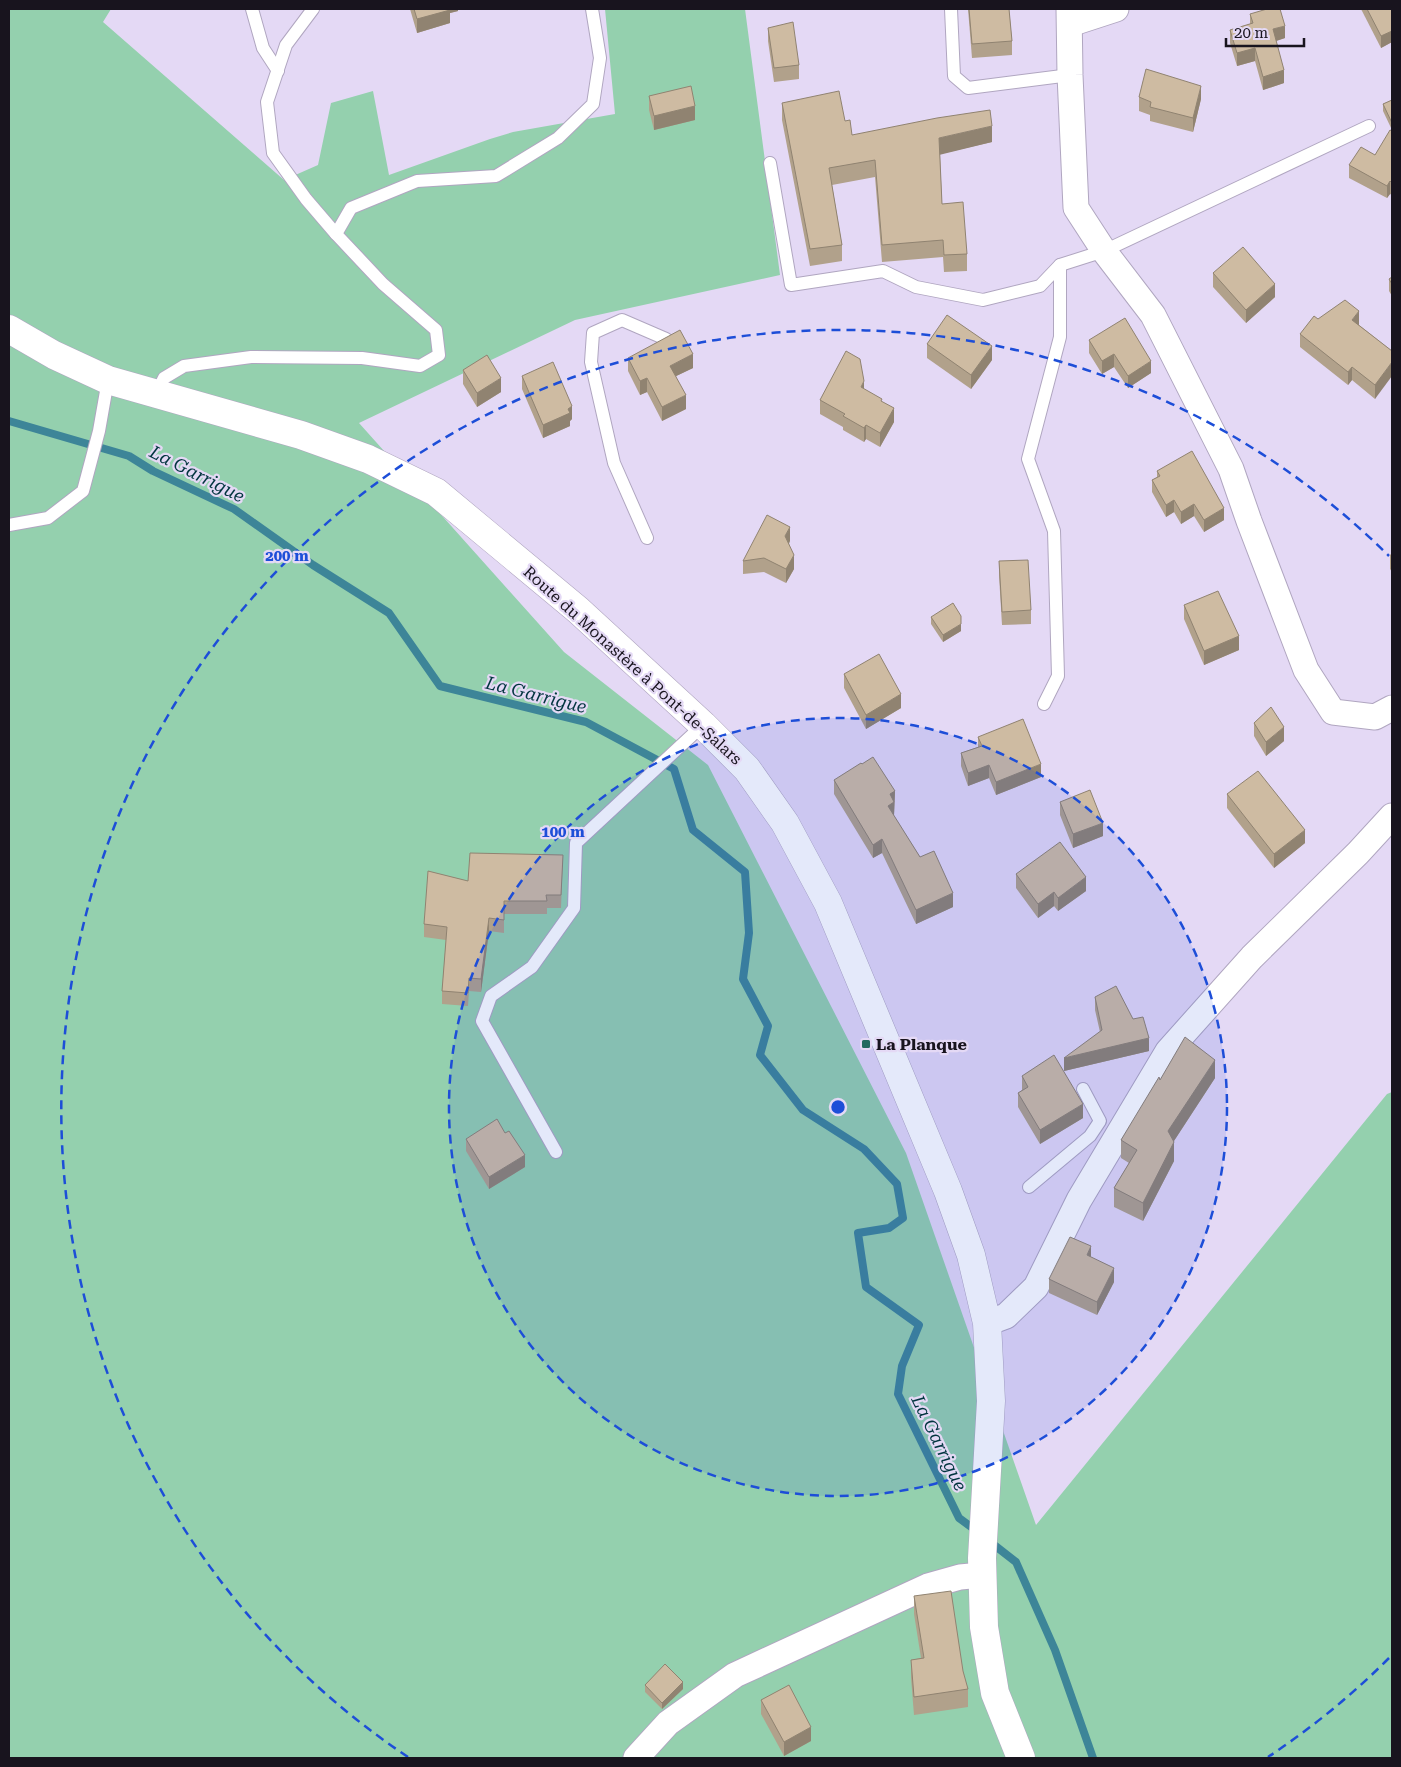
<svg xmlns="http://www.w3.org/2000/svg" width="1401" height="1767" font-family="'Roboto Serif',serif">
	<rect width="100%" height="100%" fill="#e4d9f5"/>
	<!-- green -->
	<path fill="#94d0ae" d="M9 9H111L103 22 284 180 318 165 331 103 373 91 389 175 490 139 513 132 615 114 605 9H745L780 275 575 320 359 423 564 652 708 765 906 1153 1036 1525 1387 1094 1392 1092V1758H9Z"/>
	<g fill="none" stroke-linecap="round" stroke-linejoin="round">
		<!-- stream -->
		<g stroke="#3d8598" stroke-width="8">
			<path d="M9 421 129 456 153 471 234 509 313 565 389 613 440 686 586 722 674 769 693 830 745 872 749 933 743 979 768 1026 760 1055 803 1110 864 1149 897 1184 903 1218 889 1228 858 1233 866 1287 919 1325 902 1366 898 1394 959 1518 978 1532"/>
			<path d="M989 1541 1016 1562 1055 1650 1093 1758"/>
		</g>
		<!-- lane casing -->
		<g stroke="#b0a6c0" stroke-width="14">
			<g id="lane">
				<path d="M252 9 263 48 278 71"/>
				<path d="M313 9 286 45 267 102 273 153 306 199 336 234"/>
				<path d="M951 9 954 76 968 88 1070 75"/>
				<path d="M770 163 791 285 883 271 916 287 983 300 1040 286 1060 265 1104 251 1369 126"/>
				<path d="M156 394 164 378 184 366 251 357 362 358 420 366 439 355 436 330 383 284 336 234 351 208 417 181 496 176 558 138 593 104 600 58 592 9"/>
				<path d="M9 525 48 518 83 491 99 431 108 380"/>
				<path d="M647 538 614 463 591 362 593 333 622 320 666 339"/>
				<path d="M1044 704 1058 676 1054 531 1028 459 1060 337V265"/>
				<path d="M556 1152 482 1021 491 996 532 967 574 908 576 843 703 725"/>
				<path d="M1029 1187 1090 1136 1100 1121 1083 1089"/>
			</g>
		</g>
		<!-- street casing -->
		<g stroke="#b0a6c0" stroke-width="27">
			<g id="street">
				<path d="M1069 9 1070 75 1076 208 1104 251 1153 315 1231 469 1249 521 1306 670 1333 712 1375 717 1392 708"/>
				<path d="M1070 24 1116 9"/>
				<path d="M987 1323 1006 1316 1036 1287 1079 1200 1168 1051 1252 957 1358 853 1392 816"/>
				<path d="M636 1758 668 1723 735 1675 928 1586 960 1577 982 1575"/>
			</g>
		</g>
		<!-- secondary casing -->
		<g stroke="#b0a6c0" stroke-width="29">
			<path id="secondary" d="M9 329 54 355 108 380 301 435 368 459 436 492 578 610 703 725 747 769 785 823 828 903 948 1191 971 1255 987 1323 991 1401 982 1558 984 1627 995 1693 1021 1758"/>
		</g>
		<!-- lane -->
		<use href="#lane" stroke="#fff" stroke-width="12"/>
		<!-- street -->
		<use href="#street" stroke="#fff" stroke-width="25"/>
		<!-- secondary -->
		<use href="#secondary" stroke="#fff" stroke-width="28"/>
	</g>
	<!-- wall -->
	<g fill="#b1a18b">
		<path d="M410 9H458V11L450 13V23L417 33Z"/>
		<path d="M968 9H1009L1012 41V55L972 58Z"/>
		<path d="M1361 9H1392V42L1381 48Z"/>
		<path d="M1250 14 1285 38 1276 41 1284 83 1263 90 1255 61 1237 66 1230 43V30L1250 24Z"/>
		<path d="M768 28 799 65V79L774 82 768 41Z"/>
		<path d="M649 96 695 120 654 130 649 110Z"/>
		<path d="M1139 97 1201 99 1193 132 1150 121V115L1139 111Z"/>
		<path d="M1392 100V130L1383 111V104Z"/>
		<path d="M782 103 845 121 852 135 992 142 940 154 942 204 967 254V271L944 272 943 257 882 262 875 177 832 185 842 245V261L810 266 782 120Z"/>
		<path d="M1392 131V195L1390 194 1387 198 1349 178V165L1375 155Z"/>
		<path d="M1213 273 1275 297 1246 323 1213 287Z"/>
		<path d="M1392 277V296L1389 291V279Z"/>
		<path d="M1318 319 1359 325 1392 351 1375 399 1352 380 1348 385 1300 347V334Z"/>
		<path d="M1089 340 1151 373 1128 388 1114 367 1102 374 1089 353Z"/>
		<path d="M927 344 992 360 971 389 927 358Z"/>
		<path d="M628 358 693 368 676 376 686 409 662 421 647 392 640 395 628 371Z"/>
		<path d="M463 370 501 392 477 407 463 384Z"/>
		<path d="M522 376 572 419 570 421V426L543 438 522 389Z"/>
		<path d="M864 389 882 402 894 422 880 447 866 439 864 442 843 430V427L820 414V400Z"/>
		<path d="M1157 471 1224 520 1204 532 1194 516 1181 524 1174 512 1166 517 1152 492V480L1157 477Z"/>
		<path d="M790 541 789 544 794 569 786 583 764 572 743 574V561Z"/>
		<path d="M1392 553V572L1390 569V555Z"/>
		<path d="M999 561 1031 610V624L1002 625 999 575Z"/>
		<path d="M1184 605 1239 650 1204 665 1184 619Z"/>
		<path d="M931 617 961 631 943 642 931 624Z"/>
		<path d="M844 674 901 708 866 729 844 688Z"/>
		<path d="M1254 723 1284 741 1266 756 1254 736Z"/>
		<path d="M978 737 1041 777 996 795 989 778 968 786 961 766V753L978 747Z"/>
		<path d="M834 780 895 791 894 816 920 857 953 907 916 924 882 853 873 858 834 794Z"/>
		<path d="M1227 794 1305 843 1274 868 1227 808Z"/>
		<path d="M1060 802 1103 836 1073 848 1060 815Z"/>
		<path d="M563 855 561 908H547V914H504V933L489 931 481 992 469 991 468 1006 442 1004V991L446 940 424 937V924L468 881Z"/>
		<path d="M1016 874 1086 891 1058 911 1054 906 1038 918 1016 888Z"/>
		<path d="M1095 997 1133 1019 1149 1051 1064 1071 1100 1032 1095 1010Z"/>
		<path d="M1022 1076 1083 1118 1040 1144 1018 1107V1093L1022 1090Z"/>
		<path d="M1215 1078 1174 1141V1161L1143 1221 1114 1207V1188L1129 1163 1121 1158V1140L1160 1080Z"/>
		<path d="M466 1139 525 1167 489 1189 466 1151Z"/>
		<path d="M1091 1257 1114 1282 1097 1315 1049 1293V1279Z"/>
		<path d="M914 1596 968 1689V1707L914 1715 911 1678V1660L921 1658 914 1614Z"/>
		<path d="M645 1685 683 1689 662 1709 645 1692Z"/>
		<path d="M761 1700 811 1741 784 1756 761 1714Z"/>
	</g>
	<!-- shaded-wall -->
	<g fill="#908371">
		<path d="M448 9H458V11L450 13V23L417 33V19Z"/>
		<path d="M1285 26V38L1273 42V29Z"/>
		<path d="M1392 31V42L1381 48V36Z"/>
		<path d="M1255 48V61L1237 66V53Z"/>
		<path d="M1284 70V83L1263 90V77Z"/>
		<path d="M1201 86V99L1193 132V118Z"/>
		<path d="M695 106V120L654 130V116Z"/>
		<path d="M992 126V142L939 155V138Z"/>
		<path d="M1390 181V194L1387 198V186Z"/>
		<path d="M1275 284V297L1246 323V310Z"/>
		<path d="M1359 311V325L1352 334V320Z"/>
		<path d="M992 346V360L971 389V375Z"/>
		<path d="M693 354V368L670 379V366Z"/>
		<path d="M1114 354V367L1102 374V361Z"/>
		<path d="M1151 361V373L1128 388V376Z"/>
		<path d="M1392 362V376L1375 399V385Z"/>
		<path d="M1352 367V380L1348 385V372Z"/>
		<path d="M501 378V392L477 407V393Z"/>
		<path d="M647 378V392L640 395V381Z"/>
		<path d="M864 381V395L861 387Z"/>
		<path d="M686 395V409L662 421V407Z"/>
		<path d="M572 406V419L570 421V426L543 438V425Z"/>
		<path d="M894 408V422L880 447V433Z"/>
		<path d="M866 425V439L864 442V428Z"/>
		<path d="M1174 500V512L1166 517V505Z"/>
		<path d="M1194 504V516L1181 524V512Z"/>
		<path d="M1224 508V520L1204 532V520Z"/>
		<path d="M790 527V541L785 550V536Z"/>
		<path d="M794 555V569L786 583V569Z"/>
		<path d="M961 624V631L943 642V635Z"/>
		<path d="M1239 636V650L1204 665V651Z"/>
		<path d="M901 694V708L866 729V715Z"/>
		<path d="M1284 727V741L1266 756V742Z"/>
		<path d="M1041 764V777L996 795V782Z"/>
		<path d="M989 765V778L968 786V773Z"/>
		<path d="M895 791 894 815 888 820V806L890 794Z"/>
		<path d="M1103 823V836L1073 848V834Z"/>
		<path d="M1305 830V843L1274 868V854Z"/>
		<path d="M882 839V853L873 858V845Z"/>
		<path d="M1086 877V891L1058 911V898Z"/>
		<path d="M1054 892V906L1038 918V904Z"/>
		<path d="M953 893V907L916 924V910Z"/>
		<path d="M489 918V931L481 992V979Z"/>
		<path d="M1149 1038V1051L1064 1071V1058Z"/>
		<path d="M1215 1060V1078L1168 1150V1131Z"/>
		<path d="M1083 1104V1118L1040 1144V1130Z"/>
		<path d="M1174 1142V1161L1143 1221V1203Z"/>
		<path d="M525 1155V1167L489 1189V1177Z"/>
		<path d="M1091 1246V1260L1087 1255Z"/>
		<path d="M1114 1268V1282L1097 1315V1302Z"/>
		<path d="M683 1682V1689L662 1709V1703Z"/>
		<path d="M811 1727V1741L784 1756V1742Z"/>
	</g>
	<!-- building -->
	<g fill="#cebba2" stroke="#908371">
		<path d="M414 9H450V10L417 19Z"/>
		<path d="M969 9H1009L1012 41 972 44Z"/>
		<path d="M1267 9H1280L1285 26 1273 29 1284 70 1263 77 1255 48 1237 53 1230 30 1253 23 1250 14Z"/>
		<path d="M1367 9H1392V31L1381 36Z"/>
		<path d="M793 22 799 65 774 68 768 28Z"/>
		<path d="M1146 69 1201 86 1193 118 1150 107 1151 102 1139 97Z"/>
		<path d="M691 86 695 106 654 116 649 96Z"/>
		<path d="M839 91 845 121 850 120 852 135 937 118 990 110 992 126 939 138 942 204 963 202 967 254 944 255 943 240 882 245 875 160 829 168 842 245 810 249 782 103Z"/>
		<path d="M1392 100V123L1383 104Z"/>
		<path d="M1390 130 1392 131V183L1390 181 1387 186 1349 165 1361 147 1375 155Z"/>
		<path d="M1243 247 1275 284 1246 310 1213 273Z"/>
		<path d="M1392 277V284L1389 279Z"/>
		<path d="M1345 300 1359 311 1352 320 1392 351V362L1375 385 1352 367 1348 372 1300 334 1314 316 1318 319Z"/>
		<path d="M947 315 992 346 971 375 927 344Z"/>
		<path d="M1125 318 1151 361 1128 376 1114 354 1102 361 1089 340Z"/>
		<path d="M680 330 693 354 670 366 686 395 662 407 647 378 640 381 628 358Z"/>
		<path d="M846 351 860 359 864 381 861 387 882 399 881 401 894 408 880 433 866 425 864 428 843 416 845 414 820 400Z"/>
		<path d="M487 355 501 378 477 393 463 370Z"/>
		<path d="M553 362 572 406 568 409 570 413 543 425 522 376Z"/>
		<path d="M1192 451 1224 508 1204 520 1194 504 1181 512 1174 500 1166 505 1152 480 1160 476 1157 471Z"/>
		<path d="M767 515 790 527 785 536 794 555 786 569 764 558 743 561Z"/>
		<path d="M1028 560 1031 610 1002 612 999 561Z"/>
		<path d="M1218 591 1239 636 1204 651 1184 605Z"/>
		<path d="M953 603 961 616V624L943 635 931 617Z"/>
		<path d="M879 654 901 694 866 715 844 674Z"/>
		<path d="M1271 707 1284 727 1266 742 1254 723Z"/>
		<path d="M1023 719 1041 764 996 782 989 765 968 773 961 753 982 746 978 737Z"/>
		<path d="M873 757 895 791 890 794 894 802 888 806 920 857 934 851 953 893 916 910 882 839 873 845 834 780 861 763 862 764Z"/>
		<path d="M1258 771 1305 830 1274 854 1227 794Z"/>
		<path d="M1090 790 1103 823 1073 834 1060 802Z"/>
		<path d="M1060 842 1086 877 1058 898 1054 892 1038 904 1016 874Z"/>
		<path d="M470 853 563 855 561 895H546L547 901H504V920L489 918 481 979 469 978 468 993 442 991 447 927 424 924 428 871 468 881Z"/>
		<path d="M1116 986 1133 1019 1143 1017 1149 1038 1064 1058 1102 1030 1095 997Z"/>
		<path d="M1185 1037 1215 1060 1168 1131 1174 1142 1143 1203 1114 1188 1137 1150 1121 1140 1159 1077 1160 1080Z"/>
		<path d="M1054 1055 1083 1104 1040 1130 1018 1093 1028 1087 1022 1076Z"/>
		<path d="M497 1119 505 1133 509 1131 525 1155 489 1177 466 1139Z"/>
		<path d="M1070 1237 1091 1246 1087 1255 1114 1268 1097 1302 1049 1279Z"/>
		<path d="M951 1591 963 1671 968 1689 914 1697 911 1660 924 1658 914 1596Z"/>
		<path d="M665 1664 683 1682 662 1703 645 1685Z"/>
		<path d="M789 1685 811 1727 784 1742 761 1700Z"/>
	</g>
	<!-- distance rings -->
	<circle cx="838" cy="1107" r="389" fill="#1d4ed8" fill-opacity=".12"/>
	<g fill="none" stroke="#1d4ed8" stroke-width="2.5" stroke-dasharray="9 6">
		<circle cx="838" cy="1107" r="389"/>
		<path d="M1389 1658A779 779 0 0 1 1268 1757M408 1757A779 779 0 1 1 1389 556"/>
	</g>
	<!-- markers -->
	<rect fill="#246b5f" stroke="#e4d9f5" stroke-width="2" x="861" y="1039" width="10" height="10" rx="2.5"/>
	<g text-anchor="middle" stroke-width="4.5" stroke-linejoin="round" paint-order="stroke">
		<!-- street labels -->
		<g font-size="16" fill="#18141e" stroke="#e4d9f5">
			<text transform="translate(633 665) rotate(42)" y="6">Route du Monastère à Pont-de-Salars</text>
		</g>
		<!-- poi labels -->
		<g font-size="16" font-weight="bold" fill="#18141e" stroke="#e4d9f5" text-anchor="start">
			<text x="876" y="1050">La Planque</text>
		</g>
		<!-- water labels -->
		<g font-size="18" font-style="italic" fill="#02353f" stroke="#e4d9f5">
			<text transform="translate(197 474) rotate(27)" y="6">La Garrigue</text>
			<text transform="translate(536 695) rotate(14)" y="6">La Garrigue</text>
			<text transform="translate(939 1443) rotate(64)" y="6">La Garrigue</text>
		</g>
	</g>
	<circle cx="838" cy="1107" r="8" fill="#1d4ed8" stroke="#e4d9f5" stroke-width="2.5"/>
	<g font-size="15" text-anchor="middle" font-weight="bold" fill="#1d4ed8" stroke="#e4d9f5" stroke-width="4.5" stroke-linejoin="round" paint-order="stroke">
		<text x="287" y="561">200 m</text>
		<text x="563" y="837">100 m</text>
	</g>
	<!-- border -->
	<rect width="1401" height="1767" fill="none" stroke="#18141e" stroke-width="20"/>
	<!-- scale -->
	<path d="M1226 38v8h78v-8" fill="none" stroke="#18141e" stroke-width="2.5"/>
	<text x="1234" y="38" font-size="15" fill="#18141e" stroke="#e4d9f5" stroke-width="4" paint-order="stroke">20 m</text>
</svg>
